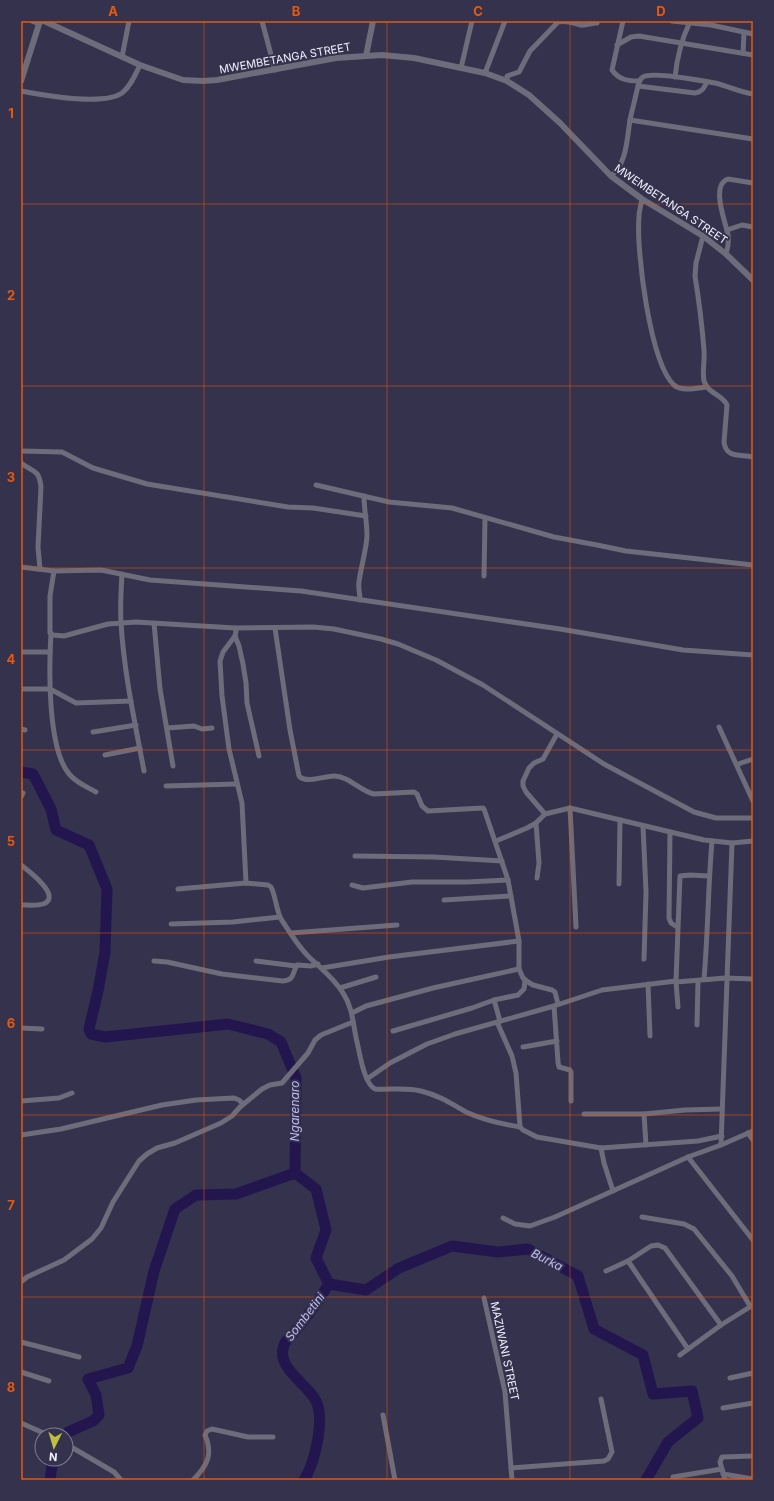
<svg xmlns="http://www.w3.org/2000/svg" width="774" height="1501" font-family="Inter,sans-serif">
	<rect width="100%" height="100%" fill="#35324e"/>
	<g fill="none" stroke-linecap="round" stroke-linejoin="round">
		<!-- river -->
		<g stroke="#23164f" stroke-width="11">
			<path d="M21 772 33 774 51 809 56 830 89 845 107 889 105 952 98 991 89 1029 91 1034 105 1037 228 1024 268 1034 281 1042 296 1078 295 1173 236 1194 196 1195 175 1209 154 1271 137 1346 128 1368 88 1379 96 1395 99 1415 93 1421 68 1432 66 1435"/>
			<path d="M295 1173 316 1189 326 1230 316 1258 329 1284 366 1290 399 1268 452 1246 498 1252 528 1249 578 1276 594 1329 643 1355 653 1394 692 1391 698 1418 668 1442 646 1480"/>
			<path d="M50 1480 53 1459"/>
			<path d="M304 1480C315 1463 325 1419 316 1401 308 1384 275 1368 284 1345 286 1339 293 1334 297 1329 309 1315 319 1299 329 1284"/>
		</g>
		<!-- minor -->
		<g stroke="#6d6c7a" stroke-width="5">
			<path d="M32 21 39 24"/>
			<path d="M262 21 275 70"/>
			<path d="M623 21 612 70C619 80 628 81 639 81"/>
			<path d="M672 21 711 25 753 34"/>
			<path d="M617 45 631 37 639 36 753 55"/>
			<path d="M743 53 744 33"/>
			<path d="M122 57 129 21"/>
			<path d="M461 68 472 21"/>
			<path d="M485 73 505 21"/>
			<path d="M675 77C677 58 681 41 689 24"/>
			<path d="M507 81V76L519 72 530 51 558 22C568 20 572 23 581 25 585 26 592 23 597 23"/>
			<path d="M638 86 695 93C702 92 704 88 707 82"/>
			<path d="M21 91C42 95 104 106 122 93 131 86 135 75 140 65"/>
			<path d="M630 120 753 139"/>
			<path d="M611 176C627 164 627 138 630 120 632 110 635 100 637 90 639 85 638 80 643 77 651 71 704 81 715 83 728 86 740 92 753 94"/>
			<path d="M642 199C641 205 639 211 639 217 636 250 650 363 674 385 682 392 697 388 707 387"/>
			<path d="M727 230 742 225 753 227"/>
			<path d="M703 236 696 263 695 276C699 301 702 325 704 350 705 360 702 371 704 381 708 394 722 394 727 405L724 442C726 459 741 454 753 457"/>
			<path d="M726 254C728 248 729 242 728 235 726 223 710 185 728 179L753 183"/>
			<path d="M21 451 62 452 93 468 147 484 288 507 313 508 366 516"/>
			<path d="M21 463C34 473 39 469 41 487L38 547 40 569"/>
			<path d="M316 485 389 502 452 508 554 537 597 545 626 551 753 565"/>
			<path d="M21 567 54 571 101 570 150 580 301 591 560 629 683 650 753 655"/>
			<path d="M54 571 50 596V633L53 635 64 636 108 624 136 622 235 628 313 627 334 629 381 639 398 644 436 660 483 685 604 764 694 812 716 818H753"/>
			<path d="M122 574C121 590 120 607 121 623 124 673 135 723 144 771"/>
			<path d="M484 576 485 518"/>
			<path d="M360 600C360 594 358 587 359 582 361 566 366 552 367 536 367 522 364 509 364 496"/>
			<path d="M154 623 160 689 173 766"/>
			<path d="M235 628 236 631 235 636 223 652 220 661 222 696 229 749 242 803 246 883"/>
			<path d="M275 628 290 730 299 776C306 784 324 776 334 776 349 776 360 791 374 794L414 792 417 794 422 806 428 811 483 808 484 809 508 880 519 941V969L523 978 528 982 533 985 552 990 555 992 558 1004"/>
			<path d="M51 633C49 666 47 750 70 775 77 783 87 787 96 792"/>
			<path d="M235 636 239 646 243 664 246 683 247 703 259 756"/>
			<path d="M21 652H50"/>
			<path d="M21 689H50L76 703 131 701"/>
			<path d="M719 727 753 801"/>
			<path d="M167 728 194 726 202 729 212 728"/>
			<path d="M21 729 25 730"/>
			<path d="M93 732 136 725"/>
			<path d="M105 755 140 748"/>
			<path d="M737 765 741 763 753 759"/>
			<path d="M166 786 237 784"/>
			<path d="M21 797 23 793"/>
			<path d="M570 808 576 927"/>
			<path d="M545 814 526 792 523 786V781L529 768 534 763 543 759 557 734"/>
			<path d="M536 823 539 863 537 878"/>
			<path d="M643 826 646 892 644 959"/>
			<path d="M670 832 669 918 671 923 677 927"/>
			<path d="M496 841 527 828 536 823 545 814 570 808 704 840 732 843 753 841"/>
			<path d="M355 856 434 857 502 861"/>
			<path d="M21 865C29 871 63 897 43 904 37 906 28 905 21 905"/>
			<path d="M619 884 620 820"/>
			<path d="M352 885 363 888 412 882H467L508 880"/>
			<path d="M178 889 246 883 268 885 271 887C276 897 276 909 281 919 289 931 297 945 308 956 320 968 334 978 343 993 353 1008 353 1025 357 1042 360 1054 364 1084 375 1089 390 1090 406 1087 421 1091 438 1095 452 1104 466 1112 483 1120 502 1124 520 1127L523 1130 537 1137 601 1148 698 1141 722 1136"/>
			<path d="M444 900 511 896"/>
			<path d="M171 924 233 922 280 917"/>
			<path d="M291 933 397 925"/>
			<path d="M154 961 167 962 222 974 283 981C295 980 292 973 297 965L311 966 318 964"/>
			<path d="M256 961 296 966"/>
			<path d="M322 968 389 957 519 941"/>
			<path d="M704 979C708 933 708 887 712 841"/>
			<path d="M676 981 680 876 690 875 709 876"/>
			<path d="M676 982 678 1007"/>
			<path d="M648 984 650 1036"/>
			<path d="M340 988 376 977"/>
			<path d="M494 1000 500 1021"/>
			<path d="M554 1006 558 1062 559 1067 570 1070 571 1072V1101"/>
			<path d="M352 1013 366 1006 433 988 519 969"/>
			<path d="M497 1022 512 1056 516 1073 520 1127"/>
			<path d="M697 1025 698 981"/>
			<path d="M21 1028 42 1029"/>
			<path d="M393 1031 472 1008 494 1000 518 995 524 989 525 980"/>
			<path d="M523 1047 557 1041"/>
			<path d="M367 1079 390 1063 427 1044 455 1034 554 1006 602 990 676 981V982L726 978 753 979"/>
			<path d="M21 1101 59 1098 72 1093"/>
			<path d="M584 1114H644L685 1110 722 1109"/>
			<path d="M644 1114 646 1145"/>
			<path d="M748 1133 753 1140"/>
			<path d="M21 1135 61 1129 162 1105 196 1100 234 1098 239 1100 243 1104"/>
			<path d="M721 1145 732 843"/>
			<path d="M601 1148 604 1163 613 1191"/>
			<path d="M688 1157 753 1240"/>
			<path d="M642 1217 684 1224 694 1229 732 1276 750 1306"/>
			<path d="M503 1218 515 1224 530 1226 555 1217 688 1157 721 1145 753 1131"/>
			<path d="M628 1261 688 1349"/>
			<path d="M606 1271 628 1261 651 1246 658 1245 665 1248 721 1325"/>
			<path d="M21 1282 27 1277 64 1260 92 1239 101 1228 113 1202 139 1161 147 1154 157 1148 175 1143 221 1123 232 1116 240 1107 262 1089 270 1085 282 1083 308 1053 315 1040 321 1035 353 1022"/>
			<path d="M484 1298 505 1392 512 1480"/>
			<path d="M21 1342 79 1357"/>
			<path d="M680 1355 721 1325 753 1305"/>
			<path d="M21 1372 49 1381"/>
			<path d="M730 1378 753 1373"/>
			<path d="M723 1408 753 1403"/>
			<path d="M383 1415 395 1480"/>
			<path d="M21 1423 48 1435"/>
			<path d="M66 1444 114 1472 121 1480"/>
			<path d="M511 1468 604 1461 608 1459 612 1452 601 1399"/>
			<path d="M723 1474 753 1479"/>
			<path d="M673 1477 722 1469"/>
			<path d="M193 1480C208 1465 213 1454 205 1435L207 1431 212 1429 248 1437H273"/>
			<path d="M725 1480 720 1462 722 1457 753 1456"/>
		</g>
		<!-- tertiary -->
		<g stroke="#6d6c7a" stroke-width="6">
			<path d="M44 21 140 65 183 80 203 81 217 80 336 58 382 55 414 58 485 73 507 81 529 95 560 123 611 176 642 199 703 236 726 254 753 280"/>
			<path d="M366 56 373 21"/>
			<path d="M21 81 40 21"/>
		</g>
	</g>
	<!-- grid -->
	<path fill="none" stroke="#e8590c" stroke-width="1" stroke-opacity="0.55" d="M204 21V1480M387 21V1480M570 21V1480M21 204H753M21 386H753M21 568H753M21 750H753M21 933H753M21 1115H753M21 1297H753"/>
	<g text-anchor="middle" stroke-width="4" stroke-linejoin="round" paint-order="stroke">
		<!-- street labels -->
		<g font-size="11" fill="#f2f1fd" stroke="#35324e">
			<text transform="translate(285 58) rotate(-10)" y="4">MWEMBETANGA STREET</text>
			<text transform="translate(671 204) rotate(34)" y="4">MWEMBETANGA STREET</text>
			<text transform="translate(505 1351) rotate(78)" y="4">MAZIWANI STREET</text>
		</g>
		<!-- water labels -->
		<g font-size="12" font-style="italic" fill="#c0bcf2" stroke="#35324e">
			<text transform="translate(295 1111) rotate(-90)" y="4">Ngarenaro</text>
			<text transform="translate(547 1260) rotate(27)" y="4">Burka</text>
			<text transform="translate(305 1317) rotate(-53)" y="4">Sombetini</text>
		</g>
	</g>
	<!-- border -->
	<rect width="774" height="1501" fill="none" stroke="#35324e" stroke-width="44"/>
	<!-- north arrow -->
	<g transform="translate(54 1447) rotate(185)"><circle r="19" fill="#35324e" stroke="#817e94"/>
	<path d="M0-3L7 15L0 10L-7 15Z" fill="#c0be40"/>
	<text y="-6" font-size="11" font-weight="bold" text-anchor="middle" fill="#f2f1fd">N</text>
	</g>
	<rect x="22" y="22" width="730" height="1457" fill="none" stroke="#e8590c" stroke-width="1.5"/>
	<g font-size="13" text-anchor="middle" font-weight="bold" fill="#e8590c">
		<text x="113" y="16">A</text>
		<text x="296" y="16">B</text>
		<text x="478" y="16">C</text>
		<text x="661" y="16">D</text>
		<text x="11" y="118">1</text>
		<text x="11" y="300">2</text>
		<text x="11" y="482">3</text>
		<text x="11" y="664">4</text>
		<text x="11" y="846">5</text>
		<text x="11" y="1028">6</text>
		<text x="11" y="1210">7</text>
		<text x="11" y="1392">8</text>
	</g>
</svg>
